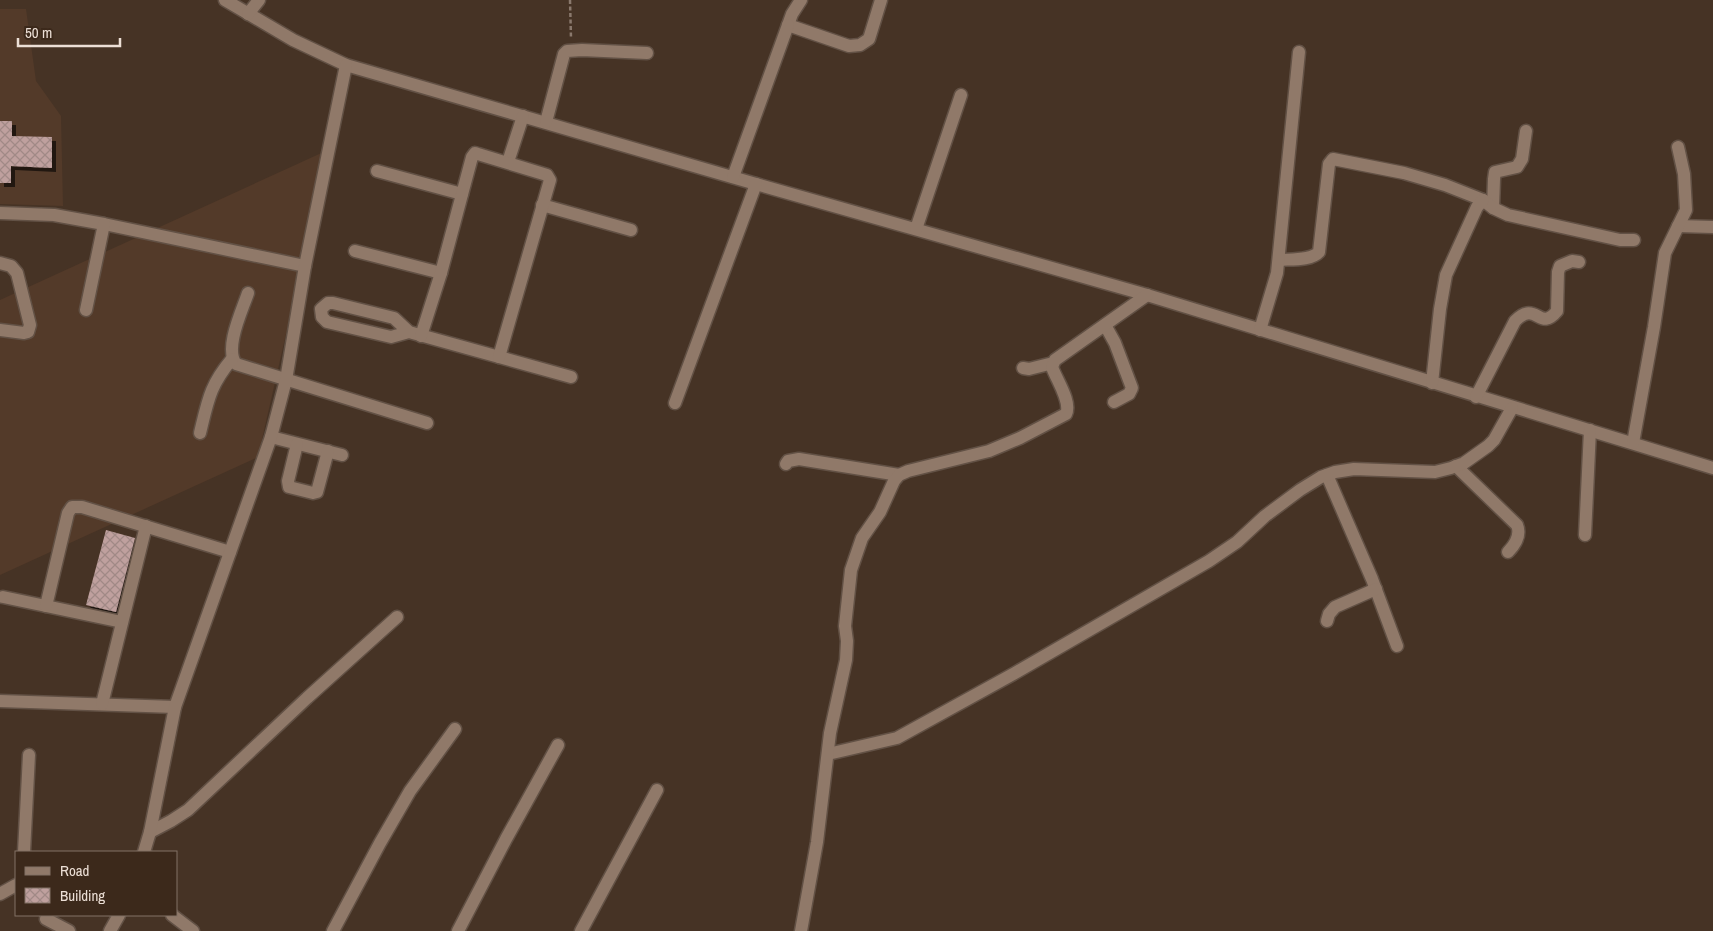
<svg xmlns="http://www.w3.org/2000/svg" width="1713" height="931" font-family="'Archivo Narrow',sans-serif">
	<defs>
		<pattern id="building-cross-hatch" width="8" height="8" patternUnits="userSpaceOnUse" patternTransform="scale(1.25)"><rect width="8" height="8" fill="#bfa09e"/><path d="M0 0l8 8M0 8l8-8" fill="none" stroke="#a18986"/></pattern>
		<filter id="shadow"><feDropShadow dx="4" dy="4" stdDeviation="0" flood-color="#0009"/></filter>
	</defs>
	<rect width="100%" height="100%" fill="#463325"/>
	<!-- built -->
	<g fill="#533a29">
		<path d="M0 9H26L36 81 61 116 63 206 0 204Z"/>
		<path d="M328 150 258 457 0 575V300Z"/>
	</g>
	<!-- building -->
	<g fill="url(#building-cross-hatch)" filter="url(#shadow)">
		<path d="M0 121H12V136L52 137V168L11 166V183H0Z"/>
		<path d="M106 530 135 538 116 612 86 605Z"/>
	</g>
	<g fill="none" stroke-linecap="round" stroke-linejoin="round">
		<!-- minor casing -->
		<g stroke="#625145" stroke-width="15">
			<g id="minor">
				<path d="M225 0 293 40 346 65 756 184 1147 295 1713 468"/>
				<path d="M801 0 792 14 788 25 849 46 860 45 869 39 881 0"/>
				<path d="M248 14 259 0"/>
				<path d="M546 122 564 54 567 51 582 50 647 53"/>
				<path d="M508 162 523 116"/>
				<path d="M377 171 462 194"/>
				<path d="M733 177 788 25"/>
				<path d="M542 205 631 230"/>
				<path d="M1493 208 1494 179 1495 172 1517 167 1522 159 1526 131"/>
				<path d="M0 213 54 215 104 224 305 266"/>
				<path d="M1678 226 1713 227"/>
				<path d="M916 229 961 95"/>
				<path d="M355 251 441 273"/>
				<path d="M1279 260C1290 259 1311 261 1319 252L1329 164 1333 159 1404 173 1445 185 1483 200 1493 208 1508 215 1620 240H1634"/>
				<path d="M0 263 11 266 17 273 30 325 28 332 24 333 0 330"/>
				<path d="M248 293C242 311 224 348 236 364L427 423"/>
				<path d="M86 310 104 224"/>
				<path d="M1105 325 1115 343 1132 388 1129 394 1114 402"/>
				<path d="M1260 330 1277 273 1299 52"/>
				<path d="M409 332 391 337 327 322 322 317 321 309 328 303H333L394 318 409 332 571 377"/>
				<path d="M421 336 441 273 472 157 475 153 478 154 547 175 550 180 499 357"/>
				<path d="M1023 368 1029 369 1053 363"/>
				<path d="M1432 383 1440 309 1446 275 1477 207 1483 200"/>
				<path d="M1476 397 1515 321C1537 299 1539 333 1557 311L1558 272 1560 266 1572 261 1579 262"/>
				<path d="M675 403 756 184"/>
				<path d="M200 433C208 400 210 385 232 359"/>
				<path d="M271 437 342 455"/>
				<path d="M1633 443 1654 327 1665 253 1686 210 1684 174 1678 147"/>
				<path d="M297 444 288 481 289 487 313 493 317 492 328 451"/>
				<path d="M786 464 788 461 799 459 899 475"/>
				<path d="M1456 466 1517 525C1521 535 1515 545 1508 552"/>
				<path d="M1327 475 1372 579 1397 646"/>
				<path d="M1585 535 1590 430"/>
				<path d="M3 597 122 622"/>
				<path d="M46 606 68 513 72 507H82L230 552"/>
				<path d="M1327 621 1329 614 1335 607 1376 589"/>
				<path d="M0 701 175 707"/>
				<path d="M102 704 146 526"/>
				<path d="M828 754 897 738 1015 673 1209 561 1237 542 1265 516 1300 490 1321 477 1335 472 1354 469 1435 472 1451 468 1464 463 1488 446 1494 440 1512 408"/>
				<path d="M150 832 171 821 188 810 307 698 397 617"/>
				<path d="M24 852 29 755"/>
				<path d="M144 852 150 832 175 707 271 437 286 380 305 266 346 65"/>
				<path d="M0 894 16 885"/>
				<path d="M172 915 193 931"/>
				<path d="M46 919 69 931"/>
				<path d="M110 931 119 915"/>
				<path d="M333 931 380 843 410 791 455 729"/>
				<path d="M458 931 506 839 558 745"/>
				<path d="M581 931 657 790"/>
				<path d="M801 931 817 842 830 733 846 660 847 641 845 626 851 570 862 538 880 512 894 481 899 475 908 471 989 451 1020 438 1066 414C1072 402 1056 379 1052 367L1055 360 1147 295"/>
			</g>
		</g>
		<!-- path -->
		<path stroke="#8a796d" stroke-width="2.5" stroke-dasharray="4 2.5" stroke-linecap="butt" d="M570 0 571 38"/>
		<!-- minor -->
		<use href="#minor" stroke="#907969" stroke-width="12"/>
	</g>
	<!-- legend -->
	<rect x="15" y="851" width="162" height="65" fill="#3c291b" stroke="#827266"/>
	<rect x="25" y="867" width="25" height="8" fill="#907969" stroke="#827266"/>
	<text x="60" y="876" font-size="15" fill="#ecdfd6">Road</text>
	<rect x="25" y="888" width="25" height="15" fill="url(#building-cross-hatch)" stroke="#827266"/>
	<text x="60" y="901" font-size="15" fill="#ecdfd6">Building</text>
	<!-- scale -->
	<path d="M18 38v8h102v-8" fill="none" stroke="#ecdfd6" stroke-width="2.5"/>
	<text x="25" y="38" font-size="15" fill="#ecdfd6" stroke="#3c291b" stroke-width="4" paint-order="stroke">50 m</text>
</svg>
